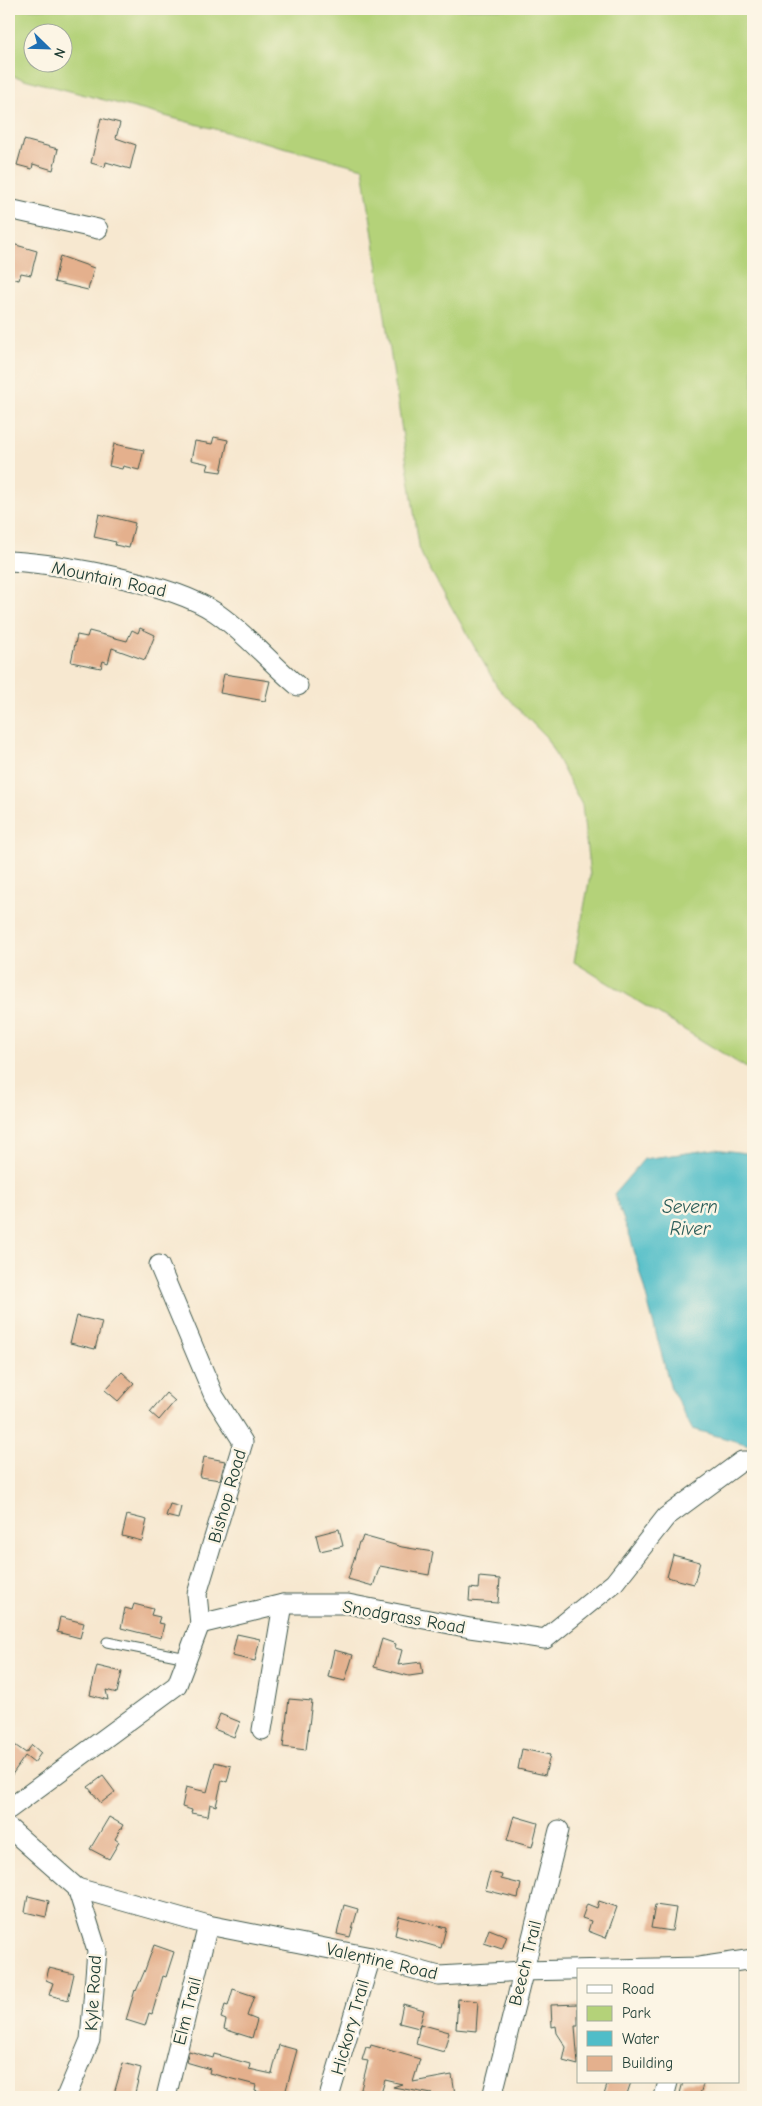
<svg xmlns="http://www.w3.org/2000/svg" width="762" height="2106" font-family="'Comic Neue',sans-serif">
	<rect width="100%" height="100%" fill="#fcf5e5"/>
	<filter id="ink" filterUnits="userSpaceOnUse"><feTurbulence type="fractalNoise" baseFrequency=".02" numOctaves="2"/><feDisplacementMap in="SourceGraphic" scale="10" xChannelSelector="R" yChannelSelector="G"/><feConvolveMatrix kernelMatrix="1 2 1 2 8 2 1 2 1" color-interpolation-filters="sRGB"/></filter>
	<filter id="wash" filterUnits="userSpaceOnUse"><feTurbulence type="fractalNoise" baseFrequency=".0096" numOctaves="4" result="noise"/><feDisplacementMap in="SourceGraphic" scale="20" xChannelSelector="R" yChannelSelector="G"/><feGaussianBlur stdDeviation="1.12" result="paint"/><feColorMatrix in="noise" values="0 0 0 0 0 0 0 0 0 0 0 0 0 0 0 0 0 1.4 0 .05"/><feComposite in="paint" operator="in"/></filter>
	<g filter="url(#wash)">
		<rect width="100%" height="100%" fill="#f7e8d0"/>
		<!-- green -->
		<path fill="#b4d279" stroke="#6a8856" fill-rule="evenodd" d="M9 9H753V1072L574 962 590 876 582 805 546 737 498 688 420 552 363 168 9 75ZM32 32H62V62H32Z"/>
		<!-- water -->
		<path fill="#50bdc8" stroke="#387d7e" d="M715 1149 753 1154V1446L692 1429 670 1386 631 1239 614 1194 644 1159Z"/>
		<g id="blocks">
			<!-- building -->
			<g fill="#e4b08d">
				<path d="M101 118 120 123 116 138 136 145 130 169 106 162 105 167 91 163Z"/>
				<path d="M24 140 58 149 53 170 33 164 32 169 17 165Z"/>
				<path d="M9 243 37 251 31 275 21 273 19 280 9 278Z"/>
				<path d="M60 256 94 268 88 290 54 282Z"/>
				<path d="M214 437 228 440 221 472 207 470 209 464 191 460 195 441 212 444Z"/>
				<path d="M114 444 144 450 139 470 123 466 122 469 109 466Z"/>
				<path d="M99 514 135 523 129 548 115 545 116 542 94 537Z"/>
				<path d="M140 628 155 635 145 660 112 648 108 663 103 661 101 668 71 662 77 635 87 637 89 631 127 641 132 630 138 633Z"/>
				<path d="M224 674 270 681 265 701 220 693Z"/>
				<path d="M77 1316 102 1322 95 1349 70 1343Z"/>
				<path d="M122 1372 134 1383 118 1401 105 1390Z"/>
				<path d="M166 1393 175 1401 159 1420 150 1412Z"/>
				<path d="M204 1457 225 1461 220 1480 200 1477Z"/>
				<path d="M170 1504 181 1507 178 1519 166 1516Z"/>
				<path d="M127 1515 147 1520 142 1541 122 1536Z"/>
				<path d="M339 1529 343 1546 320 1551 316 1535Z"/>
				<path d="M363 1536 402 1547 433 1552 429 1575 380 1566 373 1586 348 1579 359 1542H361Z"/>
				<path d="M673 1555 700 1562 694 1584 667 1577Z"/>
				<path d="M479 1577 500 1579 498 1603 469 1601 470 1588 478 1589Z"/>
				<path d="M134 1604 153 1609 151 1615 160 1617 158 1623 164 1624 161 1638 121 1628 125 1608 132 1610Z"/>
				<path d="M60 1617 84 1623 80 1638 57 1632Z"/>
				<path d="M237 1634 260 1639 255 1661 232 1656Z"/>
				<path d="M382 1639 396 1644 395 1648 402 1650 398 1665 421 1662 423 1674 409 1676 374 1667Z"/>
				<path d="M334 1650 353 1655 345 1681 328 1677Z"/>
				<path d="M97 1666 122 1672 117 1693 106 1690 108 1700 90 1695Z"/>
				<path d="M289 1699 312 1701 306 1750 283 1747Z"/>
				<path d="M220 1714 240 1722 234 1737 214 1729Z"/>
				<path d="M9 1741 26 1753 32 1745 41 1753 34 1763 25 1756 9 1779Z"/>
				<path d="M522 1749 550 1755 545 1775 518 1769Z"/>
				<path d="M215 1762 231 1766 227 1782 222 1780 216 1806 210 1804 208 1816 191 1813 192 1810 182 1807 186 1787 207 1792Z"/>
				<path d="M103 1776 115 1792 101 1803 88 1787Z"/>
				<path d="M514 1816 538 1823 532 1847 507 1840Z"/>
				<path d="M109 1817 123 1825 115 1839 119 1842 109 1859 90 1849Z"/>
				<path d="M490 1872 502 1875 501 1879 521 1884 518 1898 485 1890Z"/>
				<path d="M28 1896 49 1901 46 1917 25 1912Z"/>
				<path d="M599 1901 617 1907 606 1938 588 1931 591 1921 582 1918 587 1904 597 1908Z"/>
				<path d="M344 1905 358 1909 350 1937 337 1934Z"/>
				<path d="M655 1905 676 1908 672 1931 651 1928Z"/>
				<path d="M399 1916 446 1928 441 1948 395 1935Z"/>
				<path d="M489 1929 507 1936 502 1949 484 1943Z"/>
				<path d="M154 1945 174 1952 166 1977 163 1976 152 2014 149 2013 145 2026 126 2020 135 1990 136 1991 145 1970Z"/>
				<path d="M49 1968 74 1974 68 2000 49 1995 53 1983 46 1980Z"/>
				<path d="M233 1989 254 1996 247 2016 257 2020 252 2038 224 2029 226 2020 221 2018 225 2005 228 2006Z"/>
				<path d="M458 1999 478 2001 476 2031 456 2029Z"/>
				<path d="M403 2004 424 2010 419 2028 399 2023Z"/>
				<path d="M578 2004V2026H575L578 2065 563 2061 566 2047 557 2033 556 2026 552 2027 551 2005Z"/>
				<path d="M420 2024 449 2032 444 2052 416 2044Z"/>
				<path d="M279 2045 297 2050 284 2097H265L266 2094 255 2091 256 2085 209 2073 210 2069 186 2062 189 2051 213 2058 214 2054 250 2064 249 2069 272 2074Z"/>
				<path d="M371 2045 420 2059 413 2082 452 2075 455 2094 433 2097 432 2094 393 2087 402 2084 385 2080 380 2097H359L368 2061 362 2060 366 2047 370 2048Z"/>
				<path d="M123 2063 141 2068 134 2097H113Z"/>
				<path d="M608 2082H631L626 2097 604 2095Z"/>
				<path d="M683 2082H704L699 2097H679Z"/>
			</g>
		</g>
	</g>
	<g filter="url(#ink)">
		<use href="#blocks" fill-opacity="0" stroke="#3f574b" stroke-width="1"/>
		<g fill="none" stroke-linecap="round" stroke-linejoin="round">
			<!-- lane casing -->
			<g stroke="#3f574b" stroke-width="11">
				<path id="lane" d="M107 1642 187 1658"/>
			</g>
			<!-- street casing -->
			<g stroke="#3f574b" stroke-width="21">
				<g id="street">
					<path d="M9 209 98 229"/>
					<path d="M9 561C62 564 172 583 215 612 246 633 269 662 298 686"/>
					<path d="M200 1624 283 1604H348L470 1628 545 1639 614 1583 666 1517 742 1461H753"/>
					<path d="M262 1730 283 1604"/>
					<path d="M9 1809 177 1685 200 1624 197 1594 243 1442 214 1396 159 1265"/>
					<path d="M9 1828 77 1888 97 1951 90 2040 66 2097"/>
					<path d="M77 1888 208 1925 371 1957 439 1976 523 1971 699 1967 753 1959"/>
					<path d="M166 2097 208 1925"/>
					<path d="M329 2097 371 1957"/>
					<path d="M492 2097 559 1830"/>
					<path d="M664 2097 668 2082"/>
				</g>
			</g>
			<!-- lane -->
			<use href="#lane" stroke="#fff" stroke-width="9"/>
			<!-- street -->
			<use href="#street" stroke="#fff" stroke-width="19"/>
		</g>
	</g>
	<g text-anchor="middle" stroke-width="5" stroke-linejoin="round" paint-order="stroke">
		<!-- street labels -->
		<g font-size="18" fill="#1f3d34" stroke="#fcf5e5">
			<text transform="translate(109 579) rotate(12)" y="6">Mountain Road</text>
			<text transform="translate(227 1496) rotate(-74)" y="6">Bishop Road</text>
			<text transform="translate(404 1617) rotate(10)" y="6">Snodgrass Road</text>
			<text transform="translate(382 1961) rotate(13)" y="6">Valentine Road</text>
			<text transform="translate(525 1963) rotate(-76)" y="6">Beech Trail</text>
			<text transform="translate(93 1993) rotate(-87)" y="6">Kyle Road</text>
			<text transform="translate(187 2011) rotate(-76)" y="6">Elm Trail</text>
			<text transform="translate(350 2027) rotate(-74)" y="6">Hickory Trail</text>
		</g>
		<!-- water labels -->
		<g font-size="19" font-style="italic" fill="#2b5d59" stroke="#fcf5e5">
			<text x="690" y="1213">Severn<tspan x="690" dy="22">River</tspan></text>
		</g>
	</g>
	<!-- margin -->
	<rect width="762" height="2106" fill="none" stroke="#fcf5e5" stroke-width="30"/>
	<!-- legend -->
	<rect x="577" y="1968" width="162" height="115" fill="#fcf5e5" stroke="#a4ab9e"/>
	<rect x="587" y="1985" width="25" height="8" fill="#ffffff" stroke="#a4ab9e"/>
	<text x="622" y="1994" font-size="15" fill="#1f3d34">Road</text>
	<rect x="587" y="2006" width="25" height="15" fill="#b4d279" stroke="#a4ab9e"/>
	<text x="622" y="2018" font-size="15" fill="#1f3d34">Park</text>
	<rect x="587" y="2031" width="25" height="15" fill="#50bdc8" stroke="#a4ab9e"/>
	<text x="622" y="2044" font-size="15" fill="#1f3d34">Water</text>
	<rect x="587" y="2056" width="25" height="15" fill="#e4b08d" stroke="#a4ab9e"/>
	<text x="622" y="2068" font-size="15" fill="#1f3d34">Building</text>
	<!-- north arrow -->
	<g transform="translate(48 48) rotate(113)"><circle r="24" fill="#fcf5e5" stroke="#a4ab9e"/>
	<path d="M0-4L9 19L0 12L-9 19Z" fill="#1f6fb2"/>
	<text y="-8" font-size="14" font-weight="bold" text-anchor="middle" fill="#1f3d34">N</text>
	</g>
</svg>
